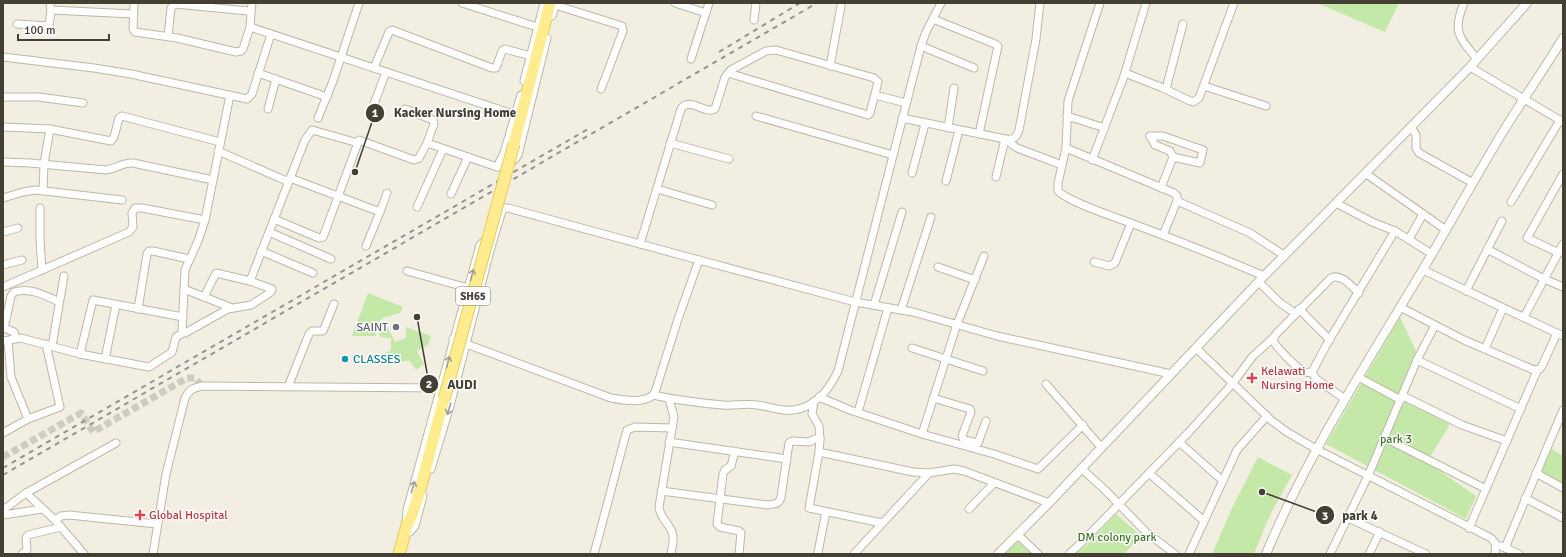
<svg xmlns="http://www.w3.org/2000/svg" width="1566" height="557" font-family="Signika,sans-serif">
	<rect width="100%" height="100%" fill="#f2efe2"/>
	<!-- green -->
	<g fill="#c4e8a8">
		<path d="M1317 3H1399L1385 32Z"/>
		<path d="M368 293 403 307 400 313 383 318 375 326 376 336H352Z"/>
		<path d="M1400 317 1418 355 1403 399 1450 424 1427 462 1476 496 1466 519 1326 444Z"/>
		<path d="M384 320 395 342 406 338V327L431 336 428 345 417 351 424 364 416 370 410 361 392 362 386 352 391 351V338L380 337 378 327Z"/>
		<path d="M1549 447 1563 456V485L1538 468Z"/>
		<path d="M1258 457 1292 475 1269 517 1254 554H1212L1232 508Z"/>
		<path d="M1116 514 1141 536 1124 554H1075L1086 546Z"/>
		<path d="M1023 533 1044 554H1005Z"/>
	</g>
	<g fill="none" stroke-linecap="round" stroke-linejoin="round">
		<!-- minor-tunnel -->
		<path stroke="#cfccbf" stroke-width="7" stroke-dasharray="7 3.5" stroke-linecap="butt" d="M3 457 81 413 93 432 187 378H195L202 386"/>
		<!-- minor casing -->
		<g stroke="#bdb8a5" stroke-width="9">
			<g id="minor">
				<path d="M50 3 51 10 133 14"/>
				<path d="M134 3 133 29 135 32 177 38 236 52 241 51 243 49 250 27 251 13 248 11 175 4 171 8 168 36"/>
				<path d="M462 3 537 27"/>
				<path d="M675 3 706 13"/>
				<path d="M1100 3 1068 101 1066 148 1058 183V191C1070 203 1118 218 1136 225 1179 241 1222 258 1264 276"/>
				<path d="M1464 3C1452 32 1459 37 1477 59"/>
				<path d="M555 5 622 26 623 31 601 89"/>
				<path d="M251 13 252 3"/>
				<path d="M552 16 556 3"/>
				<path d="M933 19 995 44 998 46 979 134"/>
				<path d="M754 20 756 3"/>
				<path d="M17 24 49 26 51 10"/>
				<path d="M250 27 516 115"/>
				<path d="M921 46 974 68"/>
				<path d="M3 57 94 68 131 74 247 99 252 94 271 34"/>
				<path d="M691 59 709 3"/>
				<path d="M830 66 841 6"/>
				<path d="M1470 67 1563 122"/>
				<path d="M374 68 389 32 392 30 492 68H496L502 51 505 49 531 56"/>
				<path d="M258 73 327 97"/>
				<path d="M1125 73 1163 88 1190 101 1193 102 1199 98 1234 3"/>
				<path d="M524 81 544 3"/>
				<path d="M1204 86 1266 106"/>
				<path d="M1166 89 1183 24"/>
				<path d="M230 95 205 220 198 241 185 270 182 331 185 333 228 309 251 305 271 292 272 289 250 281 305 140 312 130 358 143"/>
				<path d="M875 95 906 103"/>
				<path d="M3 97H39L83 103"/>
				<path d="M268 109 276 79"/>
				<path d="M405 109 433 120 434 124 427 143"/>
				<path d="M371 112 386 72"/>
				<path d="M756 116 893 155"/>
				<path d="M1067 116 1105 128"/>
				<path d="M318 118 333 81 359 3"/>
				<path d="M902 118 1005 139C1014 140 1016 138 1019 130L1036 39 1040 3"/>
				<path d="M3 127 50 129 111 141 114 137 119 118 122 116 220 142"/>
				<path d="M1411 127 1416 135V148L1419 153 1473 183"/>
				<path d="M948 128 954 88"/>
				<path d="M1150 136H1163L1203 150 1200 163 1173 157"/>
				<path d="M1150 136 1155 145 1170 151 1173 157 1161 188"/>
				<path d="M670 143 729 159"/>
				<path d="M1066 148 1174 193 1177 196V201L1163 235"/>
				<path d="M218 151 289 182"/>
				<path d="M1092 160 1123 79 1146 3"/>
				<path d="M3 162 30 163 106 170C117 169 122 162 133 163L213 180"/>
				<path d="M497 167 504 153 521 95"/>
				<path d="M912 173 925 124"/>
				<path d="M1365 173 1446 230"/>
				<path d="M996 177 1005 139 1017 148 1062 165"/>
				<path d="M290 178 380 212 387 193"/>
				<path d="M946 181 959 130"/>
				<path d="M657 189 712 205"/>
				<path d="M43 191 44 164 50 129"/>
				<path d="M451 194 468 157"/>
				<path d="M3 198 23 192 36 190 122 200"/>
				<path d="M1177 201 1250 233 1285 256"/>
				<path d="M1511 202 1560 120"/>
				<path d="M1336 203 1372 222 1395 231 1432 254"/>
				<path d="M417 207 443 149"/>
				<path d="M40 208V240L42 270"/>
				<path d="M274 219 319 238 323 237 359 140 414 160 419 158 427 143 497 167C507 165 513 163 518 155L547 38"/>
				<path d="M3 232 18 228"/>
				<path d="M269 232 331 259"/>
				<path d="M1409 239 1423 214"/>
				<path d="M640 244 681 109C689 96 705 115 715 109L725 77 731 70 766 51 776 50 874 78 878 82 870 113 868 115 728 73"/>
				<path d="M366 246 380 212"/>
				<path d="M491 247 502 211 504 208H508L699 260"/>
				<path d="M1487 249 1544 279 1563 287"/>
				<path d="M261 251 313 273"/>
				<path d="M1559 253 1527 238 1563 174"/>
				<path d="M1094 262 1109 266 1115 263 1131 223"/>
				<path d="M3 265 22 260"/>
				<path d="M938 267 975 280"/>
				<path d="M1423 270 1563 336"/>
				<path d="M407 271 468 288"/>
				<path d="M1259 282 1280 303 1295 313"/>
				<path d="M3 287 129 232 133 227 132 213 135 208H142L205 220"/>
				<path d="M184 289 232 308"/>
				<path d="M1466 291 1502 221"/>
				<path d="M204 297 216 273 250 281"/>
				<path d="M874 305 902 212"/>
				<path d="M1400 307 1464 340 1534 370 1540 369 1543 364 1557 333"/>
				<path d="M138 309 147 254 149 251H153L189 259"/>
				<path d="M1299 309 1330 340"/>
				<path d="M901 310 931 217"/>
				<path d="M1524 317 1563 244"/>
				<path d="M16 338 14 332 4 328 11 296 14 292C30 287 45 295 59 302"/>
				<path d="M453 339 611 398C622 400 644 404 653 395 655 393 656 389 657 386L678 319 699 260 855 302 913 312 997 336 1171 374"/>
				<path d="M3 341 21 338 80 354 149 367 172 352 176 337 183 333"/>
				<path d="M8 341 11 377 28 419"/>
				<path d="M52 346 64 276"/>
				<path d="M912 348 983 371"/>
				<path d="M1196 348 1272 421 1287 432 1316 449 1491 538 1496 544 1495 554"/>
				<path d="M1485 349 1503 308"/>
				<path d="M80 354 93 300 183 317"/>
				<path d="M105 359 116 305"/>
				<path d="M1417 360 1521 409"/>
				<path d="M1312 372C1309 372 1308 373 1305 372 1298 370 1275 346 1273 340L1276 334 1331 278C1341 273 1351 286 1359 293"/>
				<path d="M1358 377 1401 400"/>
				<path d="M1046 384 1101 447"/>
				<path d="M288 387 309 334 312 331H323L334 304"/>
				<path d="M653 395C676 400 700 403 723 405 735 406 746 403 757 405 773 407 787 414 802 408 820 402 830 387 838 371L921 46 926 32 941 3"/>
				<path d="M1403 396 1462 425 1507 441"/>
				<path d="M819 397 850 410 922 434 957 324 984 256"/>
				<path d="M933 398 970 409 971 412 962 436 964 440 978 443 986 421"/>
				<path d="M669 399 674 417 659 507C660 518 668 522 672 532 675 539 672 547 671 554"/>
				<path d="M1345 399 1316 379 1312 372 1328 342 1395 231"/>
				<path d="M814 401 812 414 819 426 820 439 819 452 809 508 882 523"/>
				<path d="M858 412 888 308"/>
				<path d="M3 433 28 419 60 407 46 344"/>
				<path d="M922 434 994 454 1038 469 1083 425"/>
				<path d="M1385 438 1486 489"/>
				<path d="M669 442 787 459"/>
				<path d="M1179 442 1223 481"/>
				<path d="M735 451 731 466 725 470 723 474 717 524 720 527 739 531 741 533 739 554"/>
				<path d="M819 452 913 472 929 473 954 469 964 471 1049 503"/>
				<path d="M1081 468 1105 490 1146 532 1175 554"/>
				<path d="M1149 473 1204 521"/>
				<path d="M1536 473 1563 488"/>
				<path d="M661 491 768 505C775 504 779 504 781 497L789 443 792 441 809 442 815 439H820"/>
				<path d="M26 493 55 520 84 554"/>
				<path d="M1525 498 1563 518"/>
				<path d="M969 509 994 483"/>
				<path d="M3 510 26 493 116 443"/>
				<path d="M3 515 42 509"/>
				<path d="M1348 518 1426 554"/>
				<path d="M55 520 61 516 69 515 157 524"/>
				<path d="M406 523 407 510 480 245 483 242 490 244 491 247 450 406 431 469"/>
				<path d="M1469 528 1537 371"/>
				<path d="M410 532 415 526 423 496"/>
				<path d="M1017 534 1038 554"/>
				<path d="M1501 546 1519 554"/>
				<path d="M1505 548 1563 410"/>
				<path d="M818 552 826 512"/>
				<path d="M22 554 27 550 26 538 28 535 61 527"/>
				<path d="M153 554 166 474 185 398C189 390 193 388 202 386L441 388"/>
				<path d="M594 554 627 430 635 427 672 428"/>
				<path d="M854 554 929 473"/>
				<path d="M1069 554 1082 542 1189 432 1233 383 1252 357 1274 337"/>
				<path d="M1189 554 1237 450 1267 416"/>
				<path d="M1330 554 1368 476 1417 360 1435 325"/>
				<path d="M1369 554 1380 532"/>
			</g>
		</g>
		<!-- tertiary casing -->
		<g stroke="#bdb8a5" stroke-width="10">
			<g id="tertiary">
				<path d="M998 554 1049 503 1264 276 1470 67 1527 3"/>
				<path d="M1266 554C1306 458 1362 371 1416 281 1445 233 1472 183 1501 135 1521 102 1543 71 1563 38"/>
			</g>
		</g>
		<!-- primary casing -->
		<g stroke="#e7cd5a" stroke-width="13">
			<g id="primary">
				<path d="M514 144 550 3"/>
				<path d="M399 554 407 525 412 515 418 497 444 399"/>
			</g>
		</g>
		<!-- minor -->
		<use href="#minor" stroke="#fff" stroke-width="7"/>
		<!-- tertiary -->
		<use href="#tertiary" stroke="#fff" stroke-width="8"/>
		<!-- primary -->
		<use href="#primary" stroke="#ffec8e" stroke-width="11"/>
		<!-- rail -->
		<g stroke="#939393" stroke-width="2" stroke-dasharray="5 5" stroke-linecap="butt">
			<path d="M719 52 800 3"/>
			<path d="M3 468 588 129"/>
			<path d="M3 475 817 3"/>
		</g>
		<!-- primary-bridge casing -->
		<g stroke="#e7cd5a" stroke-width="13" stroke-linecap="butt">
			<path id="primary-bridge" d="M444 399 514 144"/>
		</g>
		<!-- primary-bridge -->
		<use href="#primary-bridge" stroke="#ffec8e" stroke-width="11"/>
	</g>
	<!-- one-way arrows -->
	<defs><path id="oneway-shaft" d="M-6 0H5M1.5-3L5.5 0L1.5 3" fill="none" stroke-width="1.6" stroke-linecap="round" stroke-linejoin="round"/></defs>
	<g stroke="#a19f99">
		<use href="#oneway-shaft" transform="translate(472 275) rotate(-75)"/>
		<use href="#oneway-shaft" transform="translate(448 362) rotate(-76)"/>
		<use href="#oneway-shaft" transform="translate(449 409) rotate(107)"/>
		<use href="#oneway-shaft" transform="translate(413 487) rotate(-74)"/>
	</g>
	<!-- markers -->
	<circle fill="#6b7280" stroke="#fff" stroke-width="1.5" cx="396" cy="327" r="4"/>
	<circle fill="#0f9aa8" stroke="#fff" stroke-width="1.5" cx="345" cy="359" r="4"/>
	<g fill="#e0444e" stroke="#fff" stroke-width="1.5">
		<path d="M1250 372h4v4h4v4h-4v4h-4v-4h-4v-4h4z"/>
		<path d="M138 509h4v4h4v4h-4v4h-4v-4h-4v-4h4z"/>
	</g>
	<g text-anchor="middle" stroke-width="3" stroke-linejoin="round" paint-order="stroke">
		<!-- shield labels -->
		<rect fill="#fff" stroke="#7b7970" stroke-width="1" x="456" y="287" width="34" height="18" rx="3"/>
		<g font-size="11" font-weight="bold" fill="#433f33">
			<text x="473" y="300">SH65</text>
		</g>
		<!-- worship labels -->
		<g font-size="12" fill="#5b616d" stroke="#fff" text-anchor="end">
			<text x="388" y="331">SAINT</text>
		</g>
		<!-- culture labels -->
		<g font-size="12" fill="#0d838f" stroke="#fff" text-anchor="start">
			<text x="353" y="363">CLASSES</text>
		</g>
		<!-- health labels -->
		<g font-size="12" fill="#be3a42" stroke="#fff" text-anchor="start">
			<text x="1261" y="375">Kelawati<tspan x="1261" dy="14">Nursing Home</tspan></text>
			<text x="149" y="519">Global Hospital</text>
		</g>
		<!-- park labels -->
		<g font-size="12" fill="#3a7624" stroke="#fff">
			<text x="1396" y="443">park 3</text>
			<text x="1117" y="541">DM colony park</text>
		</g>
	</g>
	<!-- callouts -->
	<path fill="none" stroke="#433f33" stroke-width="1.5" d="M355 172L375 113M417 317L429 384M1262 492L1325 515"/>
	<g fill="#433f33" stroke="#fff" stroke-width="1.5">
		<circle cx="355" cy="172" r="4"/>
		<circle cx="417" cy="317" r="4"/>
		<circle cx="1262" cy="492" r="4"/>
		<circle cx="375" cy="113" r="10"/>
		<circle cx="429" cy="384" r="10"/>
		<circle cx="1325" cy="515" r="10"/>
	</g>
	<g font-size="12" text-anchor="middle" font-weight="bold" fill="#fff">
		<text x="375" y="117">1</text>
		<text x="429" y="388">2</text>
		<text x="1325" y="520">3</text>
	</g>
	<g font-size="13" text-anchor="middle" font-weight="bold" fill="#433f33" stroke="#fff" stroke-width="3" stroke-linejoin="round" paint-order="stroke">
		<text x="455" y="117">Kacker Nursing Home</text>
		<text x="462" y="389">AUDI</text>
		<text x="1360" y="520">park 4</text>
	</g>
	<!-- border -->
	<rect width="1566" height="557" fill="none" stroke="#433f33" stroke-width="8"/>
	<!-- scale -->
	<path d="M18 34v6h91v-6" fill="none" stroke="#433f33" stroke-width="2"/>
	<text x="24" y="34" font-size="12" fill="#433f33" stroke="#ffffff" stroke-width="3" paint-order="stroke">100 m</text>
</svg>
